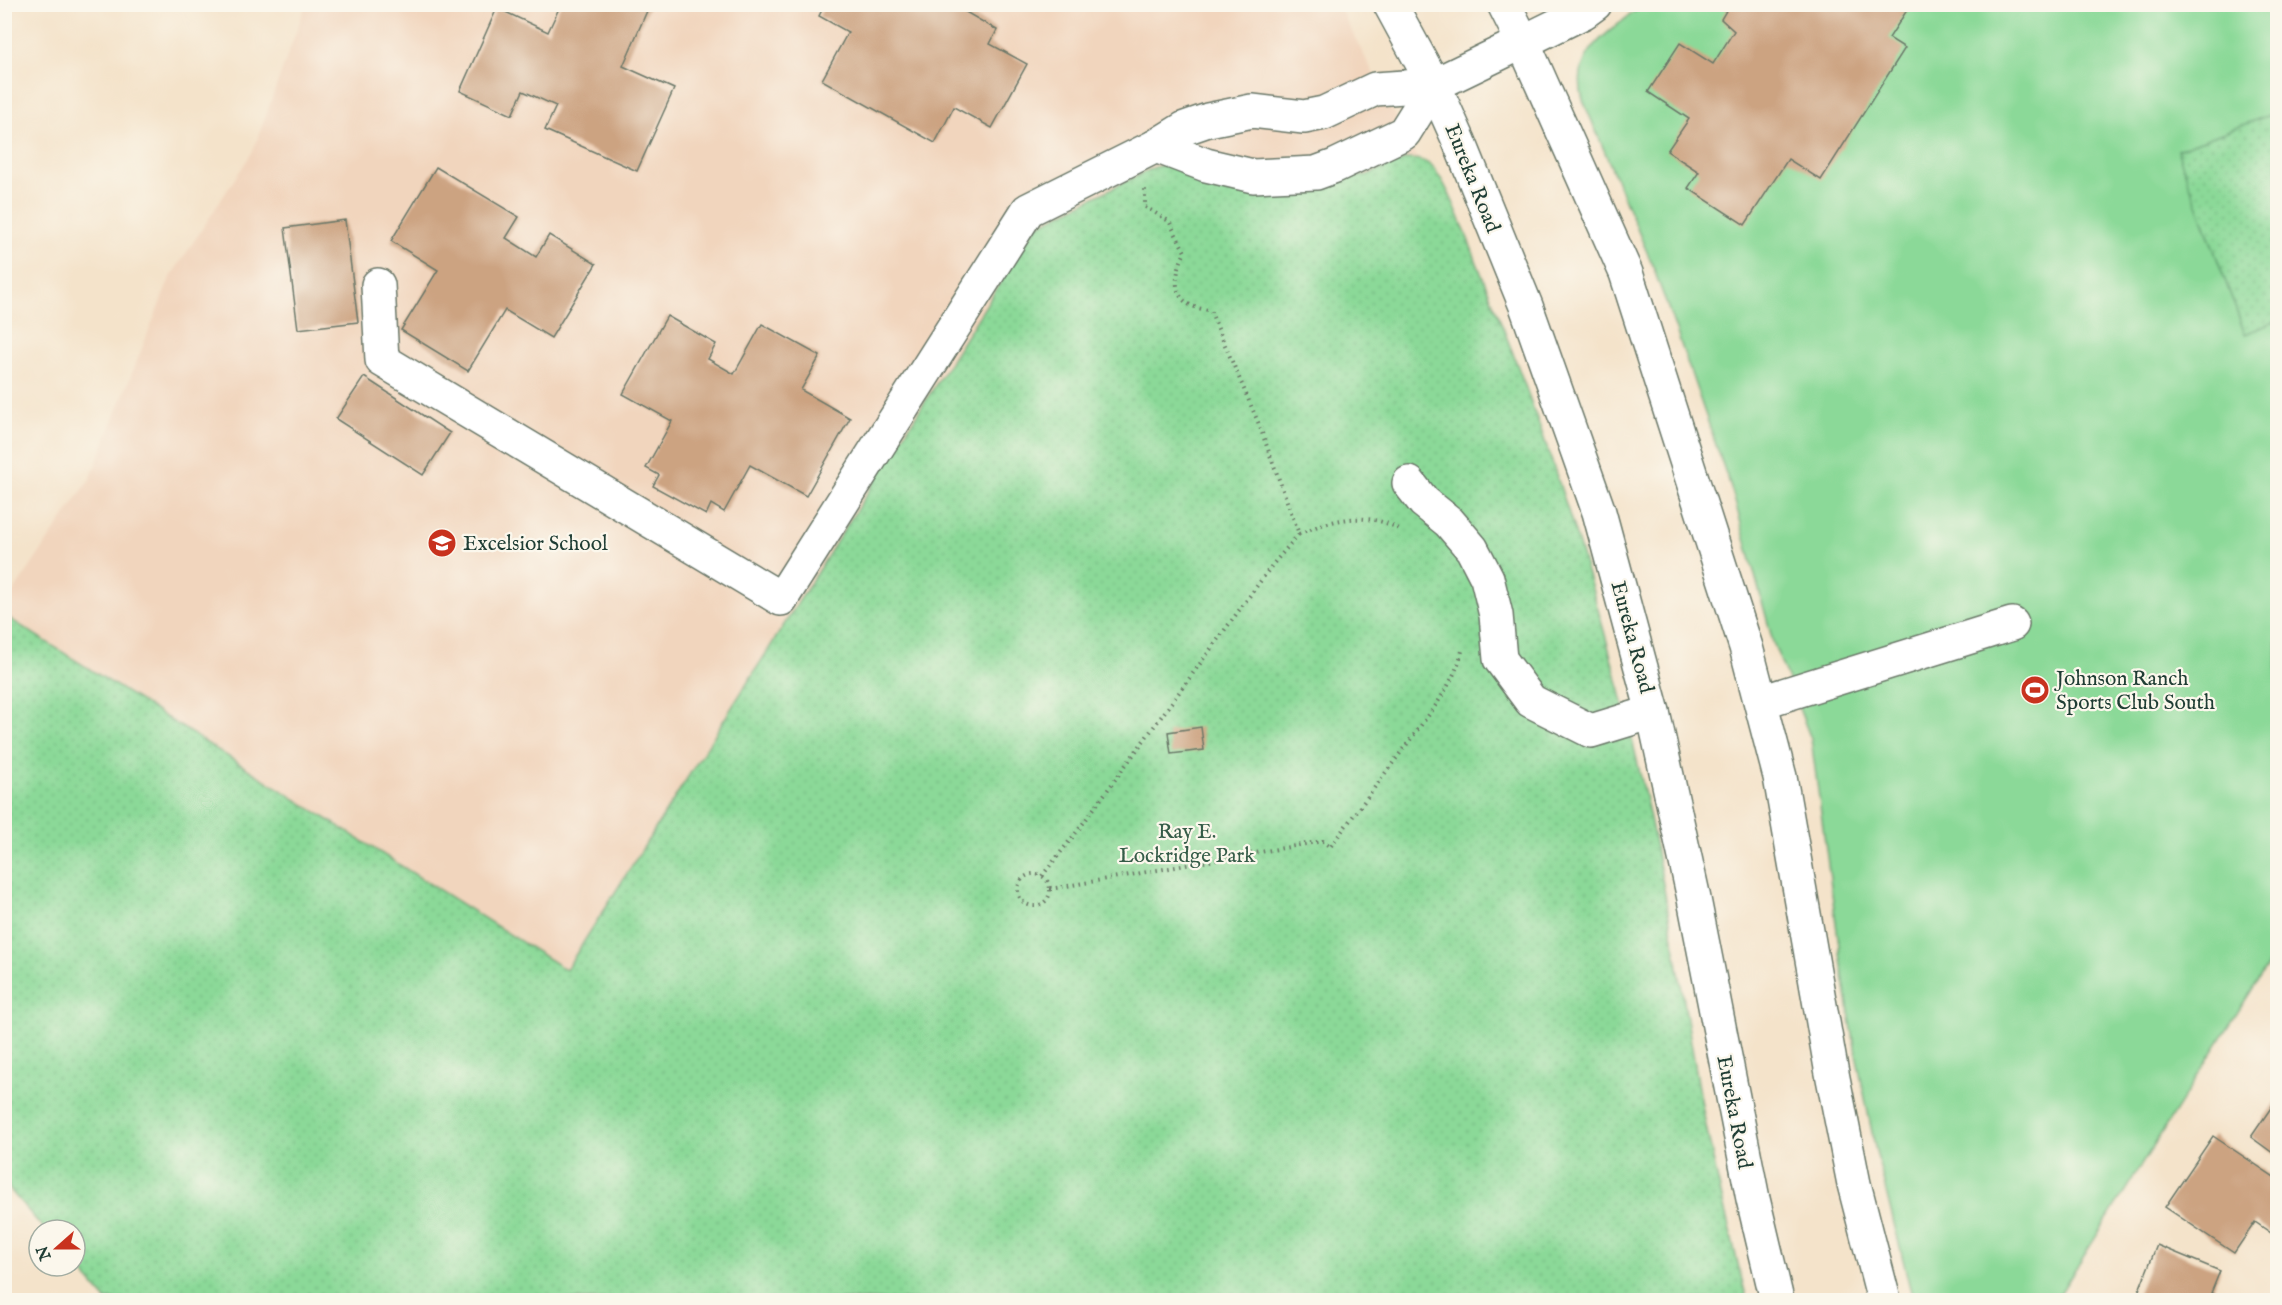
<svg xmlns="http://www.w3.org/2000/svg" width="2282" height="1305" font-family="'IM FELL English',serif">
	<defs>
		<pattern id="park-dots" width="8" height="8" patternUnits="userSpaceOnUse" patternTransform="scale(1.5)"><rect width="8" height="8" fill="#8bd998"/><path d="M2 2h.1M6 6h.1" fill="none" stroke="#78bb84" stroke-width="1.8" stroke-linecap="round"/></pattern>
	</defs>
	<rect width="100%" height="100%" fill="#fbf7ec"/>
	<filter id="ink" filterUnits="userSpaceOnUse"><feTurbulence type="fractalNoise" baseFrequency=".0167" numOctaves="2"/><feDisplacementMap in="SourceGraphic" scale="12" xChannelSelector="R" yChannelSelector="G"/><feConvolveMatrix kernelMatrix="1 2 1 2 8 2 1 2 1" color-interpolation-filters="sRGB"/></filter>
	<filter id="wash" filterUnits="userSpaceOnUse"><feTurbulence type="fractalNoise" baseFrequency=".008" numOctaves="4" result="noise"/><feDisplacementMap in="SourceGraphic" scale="24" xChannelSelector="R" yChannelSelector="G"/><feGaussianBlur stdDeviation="1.35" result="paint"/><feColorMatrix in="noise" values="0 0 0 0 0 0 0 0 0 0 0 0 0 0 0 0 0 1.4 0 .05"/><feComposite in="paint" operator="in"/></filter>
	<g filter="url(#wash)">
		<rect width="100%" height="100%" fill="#f4e3ca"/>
		<!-- built -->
		<path fill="#f1d5bd" d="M310 5H1338L1418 159H1406L1395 162 1367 175 1290 188 1164 165 1155 167 1036 226 566 970 5 615 4 606 90 479 170 278 253 151 305 7Z"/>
		<!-- grass -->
		<path fill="#8bd998" stroke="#558b66" stroke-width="1.5" d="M1642 5H2277V950L2056 1300H1913L1875 1147 1857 1059 1844 982 1811 739 1773 642 1733 494 1676 330 1652 264 1583 100C1569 50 1611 33 1642 5Z"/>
		<!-- park -->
		<g fill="url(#park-dots)" stroke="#558b66" stroke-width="1.5">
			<path d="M2277 112V321L2245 334 2177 150Z"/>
			<path d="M1406 159C1415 159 1422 159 1429 164 1448 178 1471 249 1481 273 1554 449 1610 632 1650 818 1670 913 1685 1010 1702 1105 1714 1171 1731 1236 1747 1300H106L75 1264V1230H45L5 1184 4 615 566 970 1036 226 1155 167 1164 165 1290 188 1367 175Z"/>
		</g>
		<g id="blocks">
			<!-- building -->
			<g fill="#cca381">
				<path d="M561 4H650L623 66 674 89 637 171 545 130 556 106 523 91 512 115 460 91 497 8 548 32Z"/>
				<path d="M825 4H952L997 30 990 44 1027 64 992 128 954 107 935 143 822 80 848 32 819 16Z"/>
				<path d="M1730 4H1911L1889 38 1905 48 1821 180 1788 159 1745 225 1688 188 1699 172 1667 151 1689 119 1648 92 1680 43 1713 64 1734 31 1721 19Z"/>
				<path d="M436 167 519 217 506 238 536 257 549 235 596 264 551 338 505 310 468 371 401 330 438 270 391 241Z"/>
				<path d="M345 220 358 322 298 329 285 228Z"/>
				<path d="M667 316 716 344 708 359 734 374 762 324 820 356 801 390 850 418 806 496 750 465 724 512 711 504 706 515 653 486 659 475 646 468 672 421 623 394Z"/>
				<path d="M364 377 450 433 423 475 336 419Z"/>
				<path d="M1201 727 1204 750 1171 754 1168 732Z"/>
				<path d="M2277 1099V1156L2251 1137Z"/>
				<path d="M2213 1136 2277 1179V1237L2255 1222 2234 1253 2165 1207Z"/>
				<path d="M2157 1245 2220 1271 2211 1293 2230 1300H2135Z"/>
			</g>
		</g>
	</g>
	<g filter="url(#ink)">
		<use href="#blocks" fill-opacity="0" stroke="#6a7768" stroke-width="1.5"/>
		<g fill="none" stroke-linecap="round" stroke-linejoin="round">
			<!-- minor casing -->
			<g stroke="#6a7768" stroke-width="36">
				<g id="minor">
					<path d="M1523 42 1584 12 1595 4"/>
					<path d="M1156 146 1206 165 1253 176 1316 173 1335 166 1404 133 1434 85"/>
					<path d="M378 285 382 360 781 599 1028 210 1156 146 1185 128 1208 120 1252 111 1304 117 1324 113 1375 89 1434 85"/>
					<path d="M1409 483 1424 502 1449 522 1472 549 1487 578 1496 615 1500 659 1531 701 1591 731 1653 712"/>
					<path d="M1761 702 2012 624"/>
				</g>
			</g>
			<!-- major casing -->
			<g stroke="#6a7768" stroke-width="36">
				<g id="major">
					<path d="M1390 4 1434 85 1459 141 1526 306 1599 512 1653 712 1693 894 1753 1199 1777 1300"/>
					<path d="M1504 4 1523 42 1626 273 1746 647 1780 777 1831 1068 1854 1184 1884 1300"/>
					<path d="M1434 85 1523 42"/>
				</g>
			</g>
			<!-- path -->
			<g stroke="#6a7768" stroke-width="4" stroke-dasharray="1.5 4.5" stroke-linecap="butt">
				<path d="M1299 534C1330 519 1367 511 1399 529"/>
				<circle cx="1034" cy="890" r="16"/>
				<path d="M1042 876 1079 829 1273 564 1299 534 1258 422 1210 310C1172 307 1171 281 1185 252L1169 221 1145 207V189"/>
				<path d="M1050 889 1323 841 1330 847 1434 708C1446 690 1457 672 1462 651"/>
			</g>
			<!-- minor -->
			<use href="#minor" stroke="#fff" stroke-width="33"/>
			<!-- major -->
			<use href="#major" stroke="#fff" stroke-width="33"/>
		</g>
	</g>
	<!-- icons -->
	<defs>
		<g id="school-disc" transform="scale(1.5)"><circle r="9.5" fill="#c8321e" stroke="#fbf7ec"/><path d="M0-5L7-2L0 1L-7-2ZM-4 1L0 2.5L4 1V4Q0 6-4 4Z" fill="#fff"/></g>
		<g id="stadium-disc" transform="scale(1.5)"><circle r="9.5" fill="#c8321e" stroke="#fbf7ec"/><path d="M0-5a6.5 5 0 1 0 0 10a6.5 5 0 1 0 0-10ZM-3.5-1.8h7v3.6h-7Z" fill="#fff"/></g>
	</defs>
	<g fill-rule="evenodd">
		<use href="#school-disc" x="442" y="543"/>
		<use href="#stadium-disc" x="2035" y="690"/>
	</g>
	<g text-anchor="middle" stroke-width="4.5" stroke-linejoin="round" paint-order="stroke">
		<!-- street labels -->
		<g font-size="21" fill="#1f3d34" stroke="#fbf7ec">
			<text transform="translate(1473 178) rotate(68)" y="7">Eureka Road</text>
			<text transform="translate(1633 637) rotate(75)" y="7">Eureka Road</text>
			<text transform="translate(1735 1112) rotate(79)" y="7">Eureka Road</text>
		</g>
		<!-- poi labels -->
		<g font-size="21" fill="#1f3d34" stroke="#fbf7ec" text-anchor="start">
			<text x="463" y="550">Excelsior School</text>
			<text x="2056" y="685">Johnson Ranch<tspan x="2056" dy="24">Sports Club South</tspan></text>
		</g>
		<!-- park labels -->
		<g font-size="21" fill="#355c48" stroke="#fbf7ec">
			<text x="1187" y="838">Ray E.<tspan x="1187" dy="24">Lockridge Park</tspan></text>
		</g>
	</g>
	<!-- margin -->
	<rect width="2282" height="1305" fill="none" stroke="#fbf7ec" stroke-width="24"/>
	<!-- north arrow -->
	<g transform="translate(57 1248) rotate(249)"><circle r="28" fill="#fbf7ec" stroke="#a3ada2" stroke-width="1.5"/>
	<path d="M0-4.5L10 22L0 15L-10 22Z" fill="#c8321e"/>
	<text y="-9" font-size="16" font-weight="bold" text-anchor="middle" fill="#1f3d34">N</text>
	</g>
</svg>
